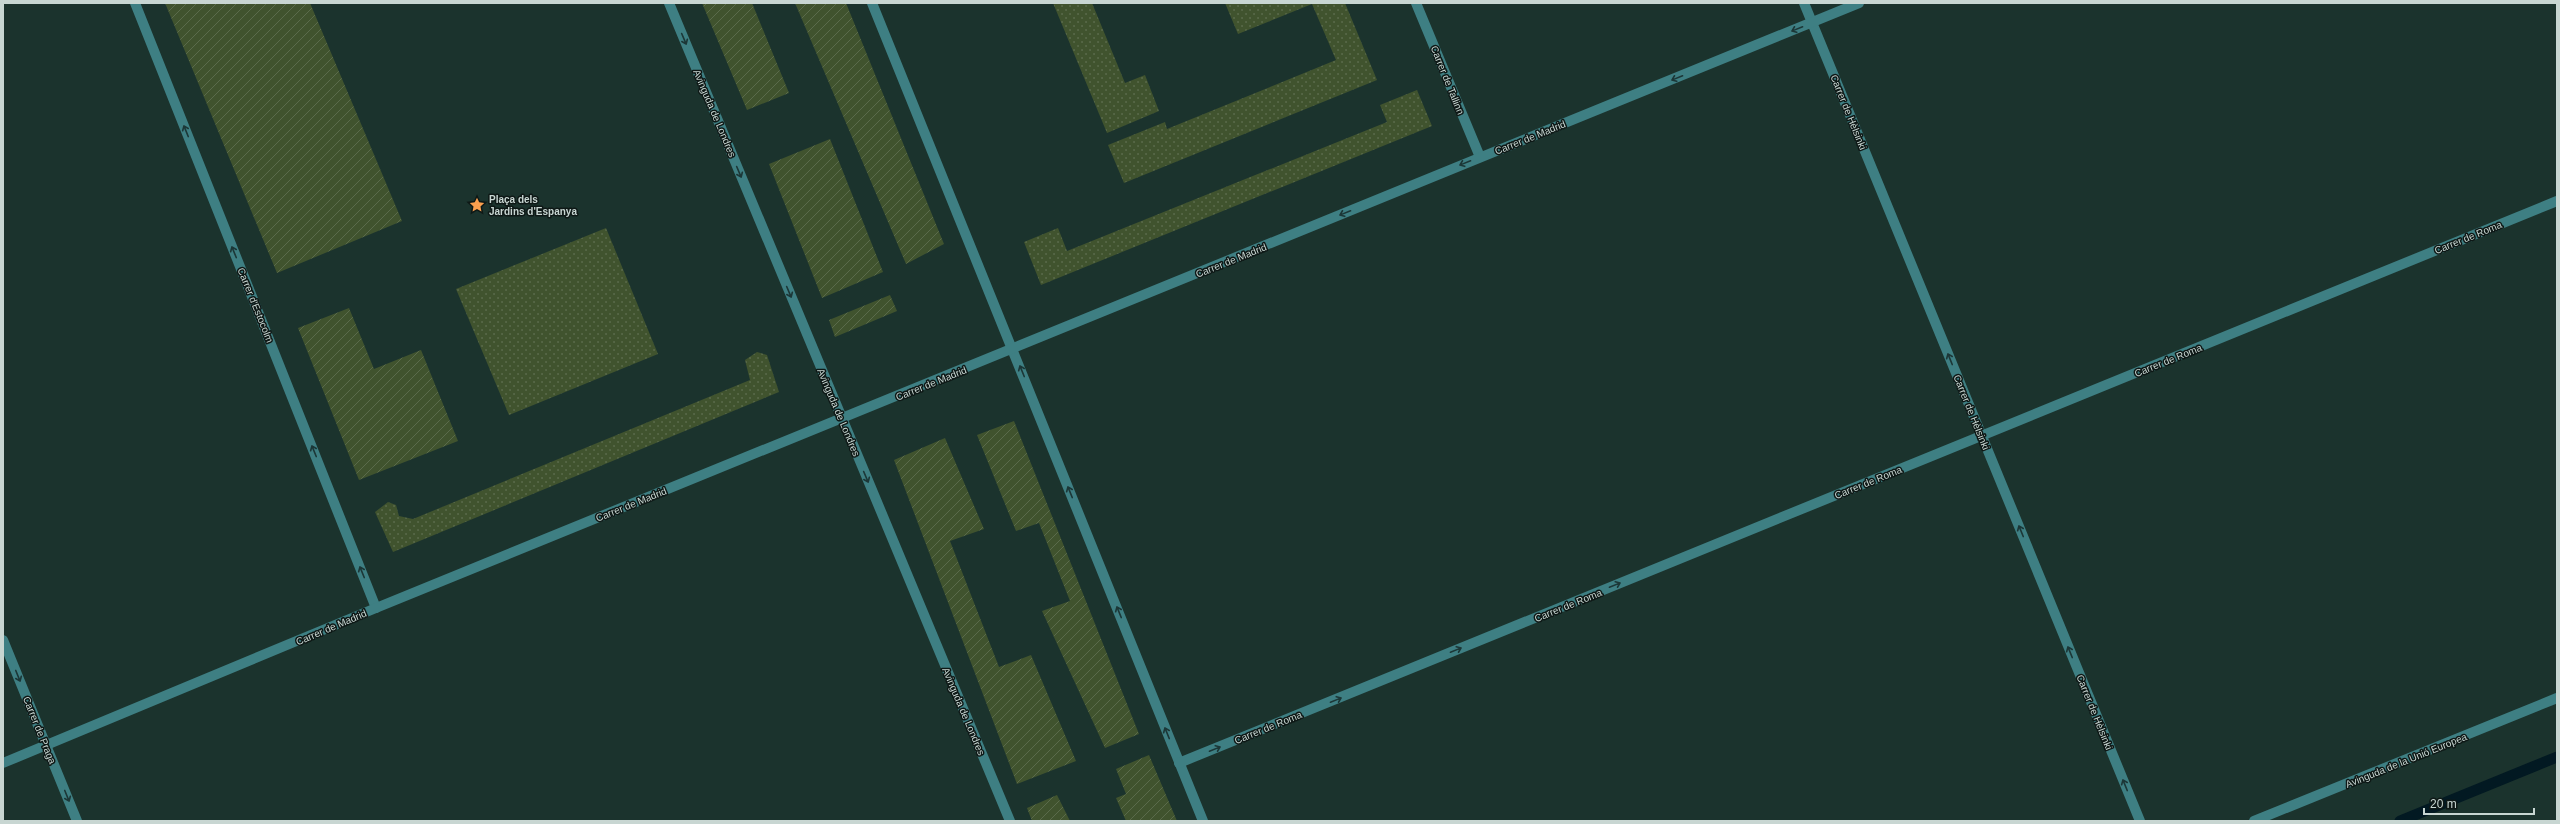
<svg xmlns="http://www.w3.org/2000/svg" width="2560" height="824" font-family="Helvetica,sans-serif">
	<defs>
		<pattern id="grass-dots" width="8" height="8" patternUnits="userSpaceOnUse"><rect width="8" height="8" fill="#40532e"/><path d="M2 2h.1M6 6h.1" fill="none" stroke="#5a6b4b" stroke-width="1.8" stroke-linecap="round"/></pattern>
		<pattern id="garden-furrows" width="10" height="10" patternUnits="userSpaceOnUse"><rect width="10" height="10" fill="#40532e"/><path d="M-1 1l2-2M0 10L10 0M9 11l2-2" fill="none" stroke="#5a6b4b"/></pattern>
	</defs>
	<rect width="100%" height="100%" fill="#1b332d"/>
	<!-- grass -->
	<g fill="url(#grass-dots)">
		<path d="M1053 3H1092L1125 83 1145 75 1159 111 1107 133Z"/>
		<path d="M1225 3H1345L1377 80 1124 183 1108 145 1165 122 1167 129 1336 60 1312 4 1238 34Z"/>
		<path d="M1417 90 1432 126 1041 285 1024 242 1058 228 1067 251 1387 122 1380 105Z"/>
		<path d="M606 228 658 354 509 415 456 289Z"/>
		<path d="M757 352 767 355 779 392 393 552 375 512 388 502 396 505 399 516 413 519 750 380 745 360Z"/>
	</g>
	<!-- garden -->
	<g fill="url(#garden-furrows)">
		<path d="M165 3H310L402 221 277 273Z"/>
		<path d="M702 3H752L789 93 747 110Z"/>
		<path d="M795 3H846L944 244 906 264Z"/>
		<path d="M830 139 883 272 822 298 769 164Z"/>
		<path d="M890 295 897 311 835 337 829 320Z"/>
		<path d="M349 308 374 369 421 350 458 441 359 480 298 328Z"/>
		<path d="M1014 421 1139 734 1105 748 1042 611 1070 601 1039 523 1016 531 977 435Z"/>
		<path d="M945 438 984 529 950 541 999 667 1031 655 1076 761 1017 784 894 460Z"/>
		<path d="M1149 755 1177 821H1126L1116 798 1126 794 1116 769Z"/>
		<path d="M1057 795 1070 821H1032L1027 808Z"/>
	</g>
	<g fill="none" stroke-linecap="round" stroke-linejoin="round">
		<!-- stream -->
		<path stroke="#021922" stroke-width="11" d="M2400 821 2557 757"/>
		<!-- minor -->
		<g stroke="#3e7f83" stroke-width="10">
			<path d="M135 3 376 608"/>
			<path d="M669 3 1010 821"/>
			<path d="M872 3 1203 821"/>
			<path d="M1416 3 1480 157"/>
			<path d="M1804 3 2140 821"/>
			<path d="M3 640 77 821"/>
			<path d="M3 763 376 608 1859 3"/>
			<path d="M1179 763 2557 201"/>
			<path d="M2254 821 2557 698"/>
		</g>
	</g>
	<!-- one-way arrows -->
	<defs><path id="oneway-shaft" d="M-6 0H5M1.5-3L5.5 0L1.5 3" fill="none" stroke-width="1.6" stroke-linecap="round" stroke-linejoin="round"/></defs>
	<g stroke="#1c3737">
		<use href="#oneway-shaft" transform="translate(1797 29) rotate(158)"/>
		<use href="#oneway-shaft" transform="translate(684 39) rotate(67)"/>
		<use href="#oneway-shaft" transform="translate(1677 78) rotate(158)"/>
		<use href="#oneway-shaft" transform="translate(186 131) rotate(-112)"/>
		<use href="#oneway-shaft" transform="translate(1465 163) rotate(158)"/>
		<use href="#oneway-shaft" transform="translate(739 172) rotate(67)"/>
		<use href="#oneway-shaft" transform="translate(1345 213) rotate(158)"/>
		<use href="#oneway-shaft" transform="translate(234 252) rotate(-112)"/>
		<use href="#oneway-shaft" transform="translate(789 292) rotate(67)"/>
		<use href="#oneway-shaft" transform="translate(1950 359) rotate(-112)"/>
		<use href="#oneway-shaft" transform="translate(1022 371) rotate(-112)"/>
		<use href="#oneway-shaft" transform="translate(314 451) rotate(-112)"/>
		<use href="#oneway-shaft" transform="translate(866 477) rotate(67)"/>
		<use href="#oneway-shaft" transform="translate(1070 492) rotate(-112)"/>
		<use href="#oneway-shaft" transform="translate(2021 531) rotate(-112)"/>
		<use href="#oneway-shaft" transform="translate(362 572) rotate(-112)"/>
		<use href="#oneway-shaft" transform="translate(1615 585) rotate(-22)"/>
		<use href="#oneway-shaft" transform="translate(1119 612) rotate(-112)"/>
		<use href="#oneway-shaft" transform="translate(1456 650) rotate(-22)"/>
		<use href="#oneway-shaft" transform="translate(2070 652) rotate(-112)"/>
		<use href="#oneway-shaft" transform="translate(18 676) rotate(68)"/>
		<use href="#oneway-shaft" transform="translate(1336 700) rotate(-22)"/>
		<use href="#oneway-shaft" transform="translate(1167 733) rotate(-112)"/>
		<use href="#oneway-shaft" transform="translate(1215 749) rotate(-22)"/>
		<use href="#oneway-shaft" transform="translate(2125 785) rotate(-112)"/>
		<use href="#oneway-shaft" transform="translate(67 796) rotate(68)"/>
	</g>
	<!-- icons -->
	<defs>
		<g id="sight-bare" transform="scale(1.2)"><path d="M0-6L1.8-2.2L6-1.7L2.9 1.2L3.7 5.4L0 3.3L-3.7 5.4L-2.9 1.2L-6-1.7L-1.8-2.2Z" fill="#fa9f4e" stroke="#0e1816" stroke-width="2.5" paint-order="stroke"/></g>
	</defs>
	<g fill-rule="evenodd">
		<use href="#sight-bare" x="477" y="205"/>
	</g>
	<g text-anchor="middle" stroke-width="3" stroke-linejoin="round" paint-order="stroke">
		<!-- street labels -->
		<g font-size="10" fill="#c8d6d2" stroke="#0e1816">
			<text transform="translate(1448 80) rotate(68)" y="4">Carrer de Tallinn</text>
			<text transform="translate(1849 112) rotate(68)" y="4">Carrer de Hèlsinki</text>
			<text transform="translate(715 113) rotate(67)" y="4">Avinguda de Londres</text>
			<text transform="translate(1530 137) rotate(-22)" y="4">Carrer de Madrid</text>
			<text transform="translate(2468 237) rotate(-22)" y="4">Carrer de Roma</text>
			<text transform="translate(1231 260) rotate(-22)" y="4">Carrer de Madrid</text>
			<text transform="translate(256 305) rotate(68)" y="4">Carrer d'Estocolm</text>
			<text transform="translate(2168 360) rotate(-22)" y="4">Carrer de Roma</text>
			<text transform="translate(931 383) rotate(-22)" y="4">Carrer de Madrid</text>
			<text transform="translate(839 412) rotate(67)" y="4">Avinguda de Londres</text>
			<text transform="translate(1972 412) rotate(68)" y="4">Carrer de Hèlsinki</text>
			<text transform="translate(1868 482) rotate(-22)" y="4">Carrer de Roma</text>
			<text transform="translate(631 504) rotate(-22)" y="4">Carrer de Madrid</text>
			<text transform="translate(1568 605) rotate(-22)" y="4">Carrer de Roma</text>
			<text transform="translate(331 627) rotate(-23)" y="4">Carrer de Madrid</text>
			<text transform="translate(964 711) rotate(67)" y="4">Avinguda de Londres</text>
			<text transform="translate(2095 712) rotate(68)" y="4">Carrer de Hèlsinki</text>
			<text transform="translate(1268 727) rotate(-22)" y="4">Carrer de Roma</text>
			<text transform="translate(40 730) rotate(68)" y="4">Carrer de Praga</text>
			<text transform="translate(2406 760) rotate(-22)" y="4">Avinguda de la Unió Europea</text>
		</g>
		<!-- poi labels -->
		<g font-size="10" font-weight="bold" fill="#c8d6d2" stroke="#0e1816" text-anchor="start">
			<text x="489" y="203">Plaça dels<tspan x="489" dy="12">Jardins d'Espanya</tspan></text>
		</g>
	</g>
	<!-- border -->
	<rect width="2560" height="824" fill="none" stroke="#c8d6d2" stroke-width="8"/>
	<!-- scale -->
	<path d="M2424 808v6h110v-6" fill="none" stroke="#c8d6d2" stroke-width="2"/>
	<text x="2430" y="808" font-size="12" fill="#c8d6d2" stroke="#0e1816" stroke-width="3" paint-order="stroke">20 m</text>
</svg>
